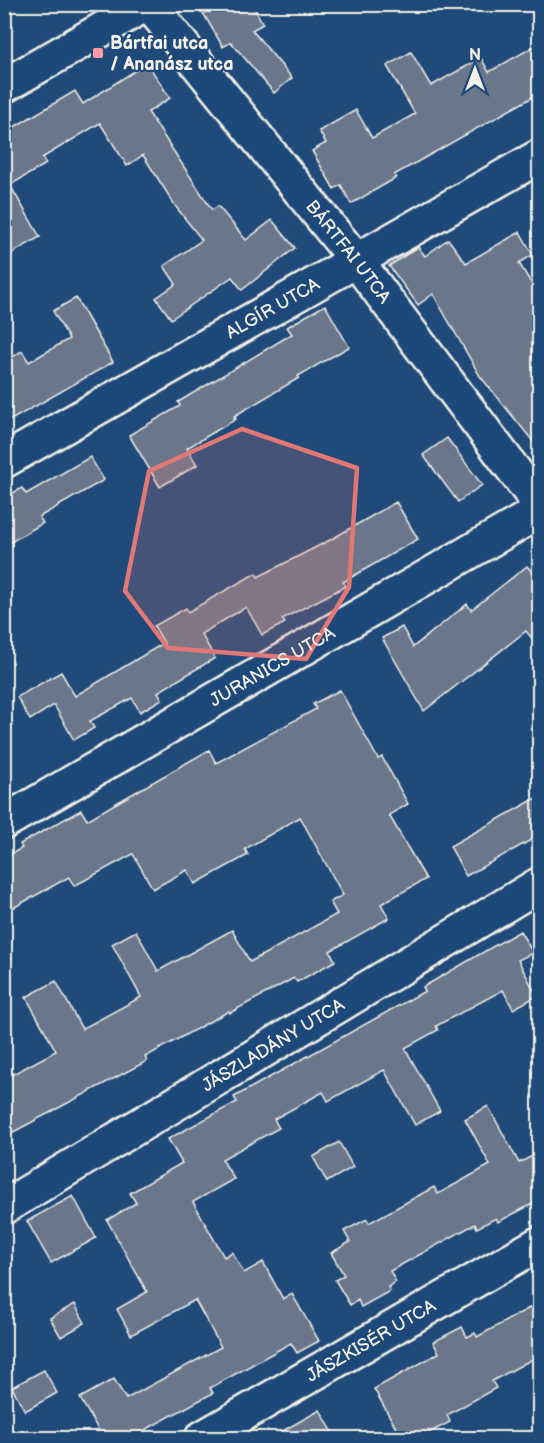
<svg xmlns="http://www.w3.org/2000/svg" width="544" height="1443" font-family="'Balsamiq Sans',sans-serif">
	<rect width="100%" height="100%" fill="#1f4a7a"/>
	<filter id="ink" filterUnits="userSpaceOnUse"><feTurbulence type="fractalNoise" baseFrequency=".0167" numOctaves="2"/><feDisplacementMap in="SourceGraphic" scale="12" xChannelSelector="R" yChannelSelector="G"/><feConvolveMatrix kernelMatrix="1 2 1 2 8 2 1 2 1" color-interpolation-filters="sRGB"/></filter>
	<g filter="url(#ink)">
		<!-- building -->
		<g fill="#6b768a" stroke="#f4f1e8" stroke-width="1.5">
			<path d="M217 4H252L263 24 252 30 292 78 274 93 231 42 223 47 203 13Z"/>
			<path d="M540 43V93L394 175 396 178 351 204 341 185 334 189 312 151 326 143 319 131 356 110 372 138 415 114 387 66 411 52 431 86 481 58 489 72Z"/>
			<path d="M147 63 170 98 148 112 212 210 218 206 246 240 272 220 295 248 242 290 232 277 171 319 156 298 176 284 164 266 202 240 176 207 143 155 127 166 100 123 42 158 46 164 10 185 40 237 4 258V133L75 91 83 104Z"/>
			<path d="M520 232 533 255 519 263 540 298V450L480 376 433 294 418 305 389 266 418 247 425 256 448 239 466 263Z"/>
			<path d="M76 298 113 362 4 424V362L22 351 29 362 69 339 53 311Z"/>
			<path d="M325 305 349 347 298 376 299 378 234 416 236 419 187 448 197 465 160 487 129 435 180 406 178 402 292 334 287 327Z"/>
			<path d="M447 438 482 485 458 502 423 455Z"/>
			<path d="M90 457 104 480 39 517 43 523 4 546V498L22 488 26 494Z"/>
			<path d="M396 502 418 539 343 582 346 586 282 619 285 623 262 635 246 607 201 634 215 658 158 692 162 699 140 712 132 698 90 721 94 728 74 740 54 705 30 720 17 697 61 672 75 696 164 643 154 626 186 608 188 612 256 573 258 577 330 540Z"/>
			<path d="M527 566 540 581V648L526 631 424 711 382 638 402 627 413 647 467 604 471 610Z"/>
			<path d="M340 690 378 759 382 757 408 804 389 815 426 879 381 904 389 918 330 951 335 961 297 982 294 978 230 1013 229 1011 145 1057 147 1061 4 1137V1079L56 1051 26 997 56 981 82 1029 141 997 112 944 136 931 158 971 232 930 250 962 337 914 330 902 343 895 300 817 245 849 248 855 195 884 187 870 153 889 133 854 74 886 69 877 4 913V858L22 848 20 844 81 810 87 820 209 750 216 763 316 709 313 704Z"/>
			<path d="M540 796V835L466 876 450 846Z"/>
			<path d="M520 931 533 953 518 960 537 996 513 1009 503 990 436 1026 438 1030 405 1048 440 1111 415 1125 384 1070 328 1101 323 1092 274 1119 279 1128 222 1159 234 1179 193 1202 224 1257 232 1252 244 1273 263 1262 283 1299 292 1294 319 1341 297 1353 291 1343 210 1388 213 1393 143 1431 148 1438H103L80 1398 114 1379 126 1399 221 1347 195 1300 131 1335 117 1309 147 1292 107 1220 136 1203 130 1193 182 1163 168 1139 237 1102 234 1097 425 991 423 987Z"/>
			<path d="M488 1106 519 1163 540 1152V1200L498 1222 496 1218 477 1228 475 1224 390 1271 396 1282 388 1287 390 1291 361 1307 358 1300 350 1305 335 1280 344 1275 331 1253 350 1242 344 1231 367 1219 369 1223 434 1187 438 1194 490 1165 465 1119Z"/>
			<path d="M339 1142 353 1167 327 1182 313 1157Z"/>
			<path d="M73 1196 96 1238 51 1263 27 1221Z"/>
			<path d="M540 1302V1355L492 1381 496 1388 447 1415 450 1422 419 1438H402L374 1389 439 1353 433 1342 462 1327 467 1337 475 1333 477 1337Z"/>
			<path d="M75 1304 85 1323 61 1337 50 1318Z"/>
			<path d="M44 1370 57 1393 25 1411 12 1387Z"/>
			<path d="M320 1410 336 1438H270Z"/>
		</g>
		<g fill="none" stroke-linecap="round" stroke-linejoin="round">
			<!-- minor casing -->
			<g stroke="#f4f1e8" stroke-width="38">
				<g id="minor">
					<path id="s1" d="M149 4 356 260 540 505"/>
					<path d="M4 86 146 4"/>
					<path id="s2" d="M4 461 540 156"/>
					<path id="s3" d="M4 822 540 511"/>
					<path id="s4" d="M4 1207 540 884"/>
					<path id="s5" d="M202 1438 540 1243"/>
				</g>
			</g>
			<!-- minor -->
			<use href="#minor" stroke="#1f4a7a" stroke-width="33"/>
		</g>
	</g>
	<!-- marked area -->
	<path fill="#e27875" fill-opacity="0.2" stroke="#e27875" stroke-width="4.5" stroke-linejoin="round" d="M242 429 357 468 349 587 306 659 168 648 125 591 149 471Z"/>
	<!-- markers -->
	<rect fill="#ff9aa2" stroke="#1f4a7a" stroke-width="2" x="92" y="47" width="12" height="12" rx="3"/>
	<g text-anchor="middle" stroke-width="4.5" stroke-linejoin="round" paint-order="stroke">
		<!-- poi labels -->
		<g font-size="18" font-weight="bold" fill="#f4f1e8" stroke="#1f4a7a" text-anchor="start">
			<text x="110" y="49">Bártfai utca<tspan x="110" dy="21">/ Ananász utca</tspan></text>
		</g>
		<!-- street labels -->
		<g font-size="18" fill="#f4f1e8" stroke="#1f4a7a">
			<text dy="6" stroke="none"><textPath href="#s1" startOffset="318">BÁRTFAI UTCA</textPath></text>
			<text dy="6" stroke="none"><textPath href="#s2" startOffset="309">ALGÍR UTCA</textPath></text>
			<text dy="6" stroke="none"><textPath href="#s3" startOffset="310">JURANICS UTCA</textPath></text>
			<text dy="6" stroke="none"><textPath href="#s4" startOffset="314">JÁSZLADÁNY UTCA</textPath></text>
			<text dy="6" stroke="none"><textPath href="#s5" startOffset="195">JÁSZKISÉR UTCA</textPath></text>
		</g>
	</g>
	<!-- margin -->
	<rect width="544" height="1443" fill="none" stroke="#1f4a7a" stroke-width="24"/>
	<rect x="12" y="12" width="520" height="1419" fill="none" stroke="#f4f1e8" stroke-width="2" filter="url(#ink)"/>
	<!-- north arrow -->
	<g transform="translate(475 69)" stroke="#1f4a7a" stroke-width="4.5" paint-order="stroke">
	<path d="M0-4.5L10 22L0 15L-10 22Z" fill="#f4f1e8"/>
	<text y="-9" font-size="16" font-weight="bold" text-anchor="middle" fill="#f4f1e8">N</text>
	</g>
</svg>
